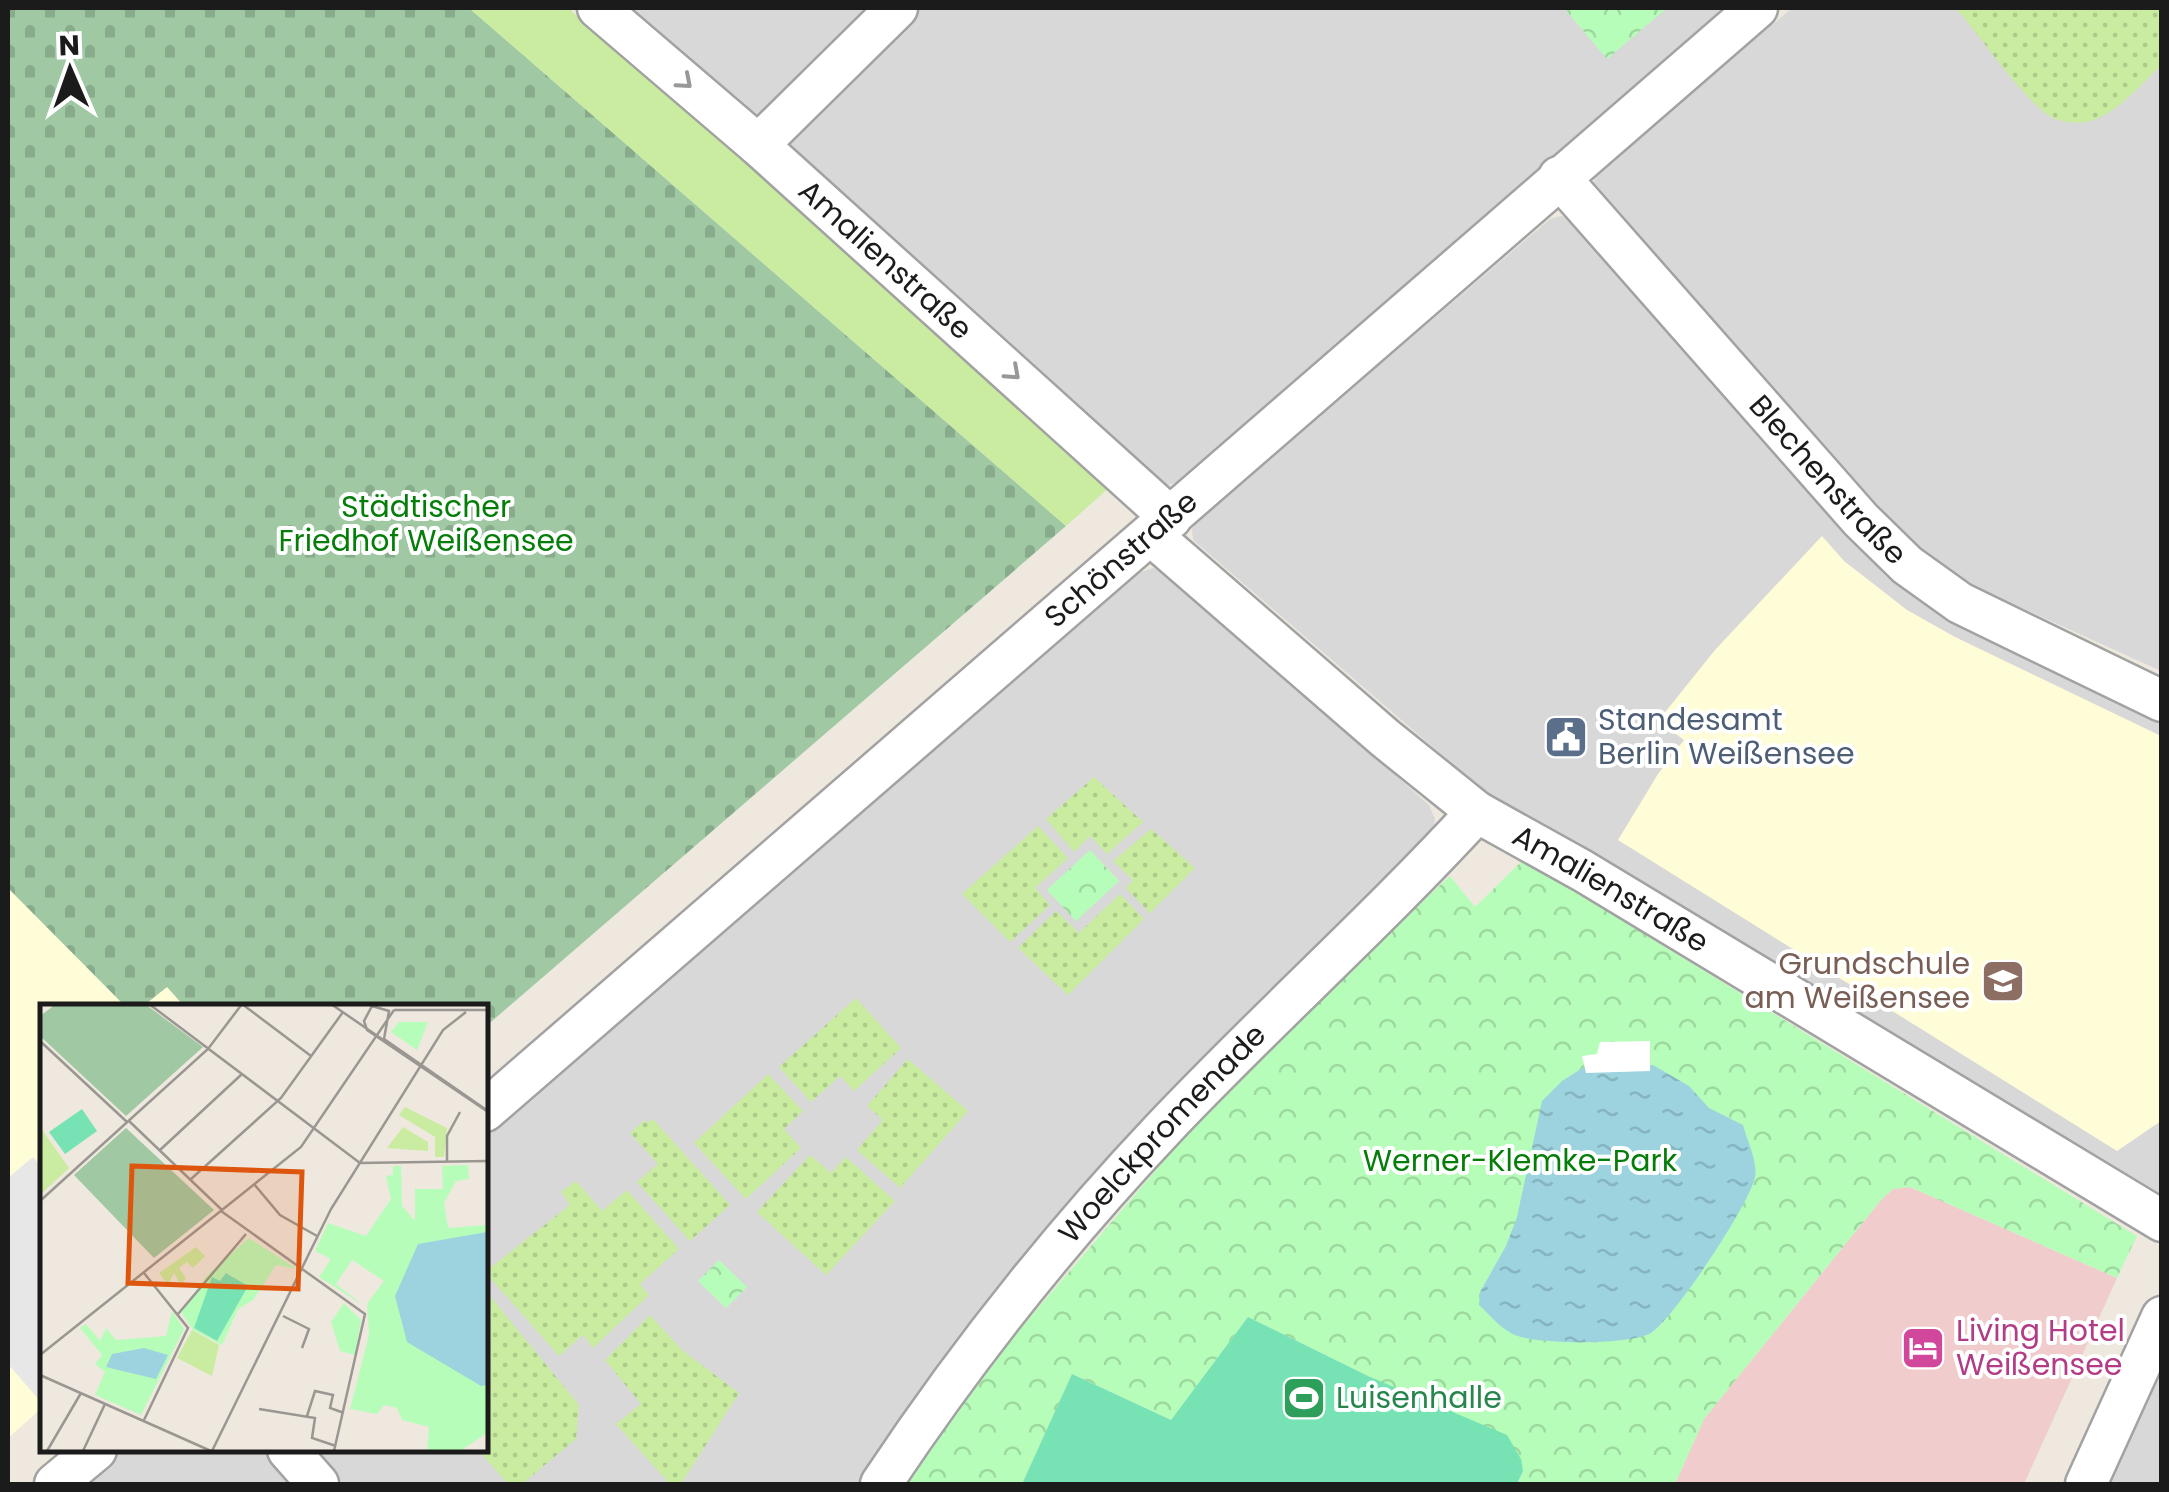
<svg xmlns="http://www.w3.org/2000/svg" width="2169" height="1492" font-family="Poppins,sans-serif">
	<defs>
		<pattern id="grass-dots" width="8" height="8" patternUnits="userSpaceOnUse" patternTransform="scale(2.5)"><rect width="8" height="8" fill="#c9eca0"/><path d="M2 2h.1M6 6h.1" fill="none" stroke="#acca89" stroke-width="1.8" stroke-linecap="round"/></pattern>
		<pattern id="cemetery-stones" width="16" height="16" patternUnits="userSpaceOnUse" patternTransform="scale(2.5)"><rect width="16" height="16" fill="#9fc8a3"/><path d="M2 7V4a2 2 0 0 1 4 0v3zM10 15v-3a2 2 0 0 1 4 0v3z" fill="#88ab8c"/></pattern>
		<pattern id="park-crowns" width="20" height="18" patternUnits="userSpaceOnUse" patternTransform="scale(2.5)"><rect width="20" height="18" fill="#b7fdba"/><path d="M2 6a3 3 0 1 1 6 0M12 15a3 3 0 1 1 6 0" fill="none" stroke="#9dd89f"/></pattern>
		<pattern id="water-ripples" width="26" height="14" patternUnits="userSpaceOnUse" patternTransform="scale(2.5)"><rect width="26" height="14" fill="#9cd3df"/><path d="M2 4q2-2 4 0t4 0M15 11q2-2 4 0t4 0" fill="none" stroke="#86b5bf"/></pattern>
	</defs>
	<rect width="100%" height="100%" fill="#eee8df"/>
	<!-- residential -->
	<g fill="#d9d8d8">
		<path d="M598 8H880L755 129Z"/>
		<path d="M918 8H1727L1175 483 1164 486 782 160 783 140Z"/>
		<path d="M1792 8H2161V671L1980 589 1923 553 1874 508 1594 191 1593 183 1597 175Z"/>
		<path d="M1561 216 1572 218 1578 225 1851 541 1886 576 1918 599 2161 717V1201L2152 1198 1565 837 1487 794 1193 540 1192 529 1197 521 1550 219Z"/>
		<path d="M1153 568 1171 576 1429 805 1435 819 1433 832 1327 935 1083 1193 885 1444 858 1484H337L306 1450H485V1135L1138 573Z"/>
		<path d="M2161 1363V1484H2107Z"/>
		<path d="M122 1450H269L299 1484H81Z"/>
	</g>
	<!-- commercial -->
	<path fill="#f0cccd" d="M1910 1187 2117 1278 2024 1484H1675L1704 1419 1881 1200 1893 1189Z"/>
	<!-- education -->
	<g fill="#fffdd7">
		<path d="M1822 536 1844 561 1907 610 1955 637 2161 736V1121L2117 1151 1618 840 1658 774 1684 740 1658 721 1715 650Z"/>
		<path d="M8 888 126 1007H42V1408L8 1438Z"/>
		<path d="M167 986 185 1007H142Z"/>
	</g>
	<!-- grass -->
	<g fill="url(#grass-dots)">
		<path d="M1956 8H2161V66C2142 83 2119 111 2094 120 2080 125 2060 123 2048 115 2020 95 1980 36 1956 8Z"/>
		<path d="M1094 777 1143 822 1107 854 1090 836 1074 852 1046 819Z"/>
		<path d="M1038 826 1068 858 1035 888 1050 905 1010 942 962 894Z"/>
		<path d="M1151 829 1195 868 1150 913 1126 888 1133 880 1113 861Z"/>
		<path d="M1120 894 1144 919 1068 995 1018 948 1056 911 1079 933Z"/>
		<path d="M856 998 901 1048 854 1091 840 1076 811 1102 779 1067Z"/>
		<path d="M908 1059 968 1111 900 1188 857 1150 883 1120 867 1106Z"/>
		<path d="M768 1074 803 1111 784 1129 801 1148 746 1199 694 1143Z"/>
		<path d="M653 1119 730 1205 690 1241 637 1182 658 1164 630 1133 645 1120 648 1123Z"/>
		<path d="M810 1155 831 1173 846 1157 895 1201 826 1275 757 1212Z"/>
		<path d="M576 1181 602 1211 627 1190 679 1249 640 1284 649 1295 593 1348 583 1335 559 1356 485 1272 570 1205 561 1192Z"/>
		<path d="M485 1290 579 1405 576 1439 522 1484H508L478 1450H485Z"/>
		<path d="M650 1315 682 1350 739 1393 681 1484H670L616 1424 641 1404 605 1360Z"/>
	</g>
	<!-- cemetery -->
	<path fill="url(#cemetery-stones)" d="M8 8H469L1066 526 485 1027V1007H185L167 987 142 1007H126L8 888Z"/>
	<!-- park -->
	<g fill="url(#park-crowns)">
		<path d="M1564 8H1667L1607 59Z"/>
		<path d="M1090 850 1119 881 1076 921 1047 890Z"/>
		<path d="M1523 860 2137 1236 2117 1278 1910 1187 1893 1189 1881 1200 1704 1419 1675 1484H1517L1523 1471 1368 1376 1248 1317 1171 1420 1072 1374 1022 1484H906L1003 1349 1186 1135 1287 1026 1450 876 1475 907Z"/>
		<path d="M719 1260 747 1287 726 1308 698 1281Z"/>
	</g>
	<!-- garden -->
	<path fill="#c9eca0" d="M469 8H568L1076 450 1111 486 1066 526Z"/>
	<!-- pitch -->
	<path fill="#77e3b4" d="M1248 1317 1368 1376 1507 1435 1521 1459 1523 1471 1517 1484H1022L1072 1374 1171 1420Z"/>
	<!-- parking -->
	<path fill="#e7e7e7" d="M33 1157 42 1167 41 1402 8 1364V1178Z"/>
	<!-- water -->
	<path fill="url(#water-ripples)" d="M1653 1065 1689 1086 1709 1108 1743 1125C1747 1140 1758 1163 1755 1177 1751 1202 1670 1325 1649 1334 1623 1345 1548 1344 1521 1337 1504 1333 1491 1316 1479 1305L1480 1292 1506 1246 1517 1217 1542 1101 1562 1081 1584 1067Z"/>
	<!-- pier -->
	<path fill="#fff" d="M1650 1041V1071L1586 1073 1582 1056 1597 1054 1600 1042Z"/>
	<g fill="none" stroke-linecap="round" stroke-linejoin="round">
		<!-- minor casing -->
		<g stroke="#a2a2a2" stroke-width="45">
			<g id="minor">
				<path id="s1" d="M598 8 758 145 1171 518"/>
				<path d="M758 145 897 8"/>
				<path id="s2" d="M1559 177 1861 520 1907 565 1960 603 2162 701"/>
				<path id="s3" d="M1151 535 1385 738 1477 812 1583 871 2162 1221"/>
				<path id="s4" d="M485 1111 1757 8"/>
				<path d="M288 1450 318 1484"/>
				<path d="M55 1484 96 1450"/>
				<path id="s5" d="M881 1484C964 1359 1059 1239 1163 1129 1265 1021 1377 921 1477 812"/>
				<path d="M2086 1484 2162 1317"/>
			</g>
		</g>
		<!-- minor -->
		<use href="#minor" stroke="#fff" stroke-width="40"/>
	</g>
	<!-- one-way arrows -->
	<defs><path id="oneway-chevron" d="M-2-3.5L2.5 0L-2 3.5" fill="none" stroke-width="1.6" stroke-linecap="round" stroke-linejoin="round" transform="scale(2.5)"/></defs>
	<g stroke="#989898">
		<use href="#oneway-chevron" transform="translate(685 82) rotate(41)"/>
		<use href="#oneway-chevron" transform="translate(1013 373) rotate(42)"/>
	</g>
	<!-- icons -->
	<defs>
		<g id="civic-square" transform="scale(2.25)"><rect x="-9" y="-9" width="18" height="18" rx="4" fill="#5c6f8a" stroke="#fff"/><path d="M-.6-6.5H3V-4.5H.6V-3L4-1V1h2V6H-6V1h2V-1L-.6-3ZM-1.2 2.5V6h2.4V2.5Z" fill="#fff"/></g>
		<g id="school-square" transform="scale(2.25)"><rect x="-9" y="-9" width="18" height="18" rx="4" fill="#8d6e63" stroke="#fff"/><path d="M0-5L7-2L0 1L-7-2ZM-4 1L0 2.5L4 1V4Q0 6-4 4Z" fill="#fff"/></g>
		<g id="hotel-square" transform="scale(2.25)"><rect x="-9" y="-9" width="18" height="18" rx="4" fill="#d1479c" stroke="#fff"/><path d="M-6-4.5h1.5V1H6V5H4.5V3h-9V5H-6ZM-4 0a1.8 1.8 0 1 1 3.6 0ZM.5 0V-2.5h3Q6-2.5 6 0Z" fill="#fff"/></g>
		<g id="stadium-square" transform="scale(2.25)"><rect x="-9" y="-9" width="18" height="18" rx="4" fill="#2e9e5b" stroke="#fff"/><path d="M0-5a6.5 5 0 1 0 0 10a6.5 5 0 1 0 0-10ZM-3.5-1.8h7v3.6h-7Z" fill="#fff"/></g>
	</defs>
	<g fill-rule="evenodd">
		<use href="#civic-square" x="1566" y="737"/>
		<use href="#school-square" x="2003" y="981"/>
		<use href="#hotel-square" x="1923" y="1348"/>
		<use href="#stadium-square" x="1304" y="1398"/>
	</g>
	<g text-anchor="middle" stroke-width="8" stroke-linejoin="round" paint-order="stroke">
		<!-- street labels -->
		<g font-size="30" fill="#1b1b1b" stroke="#fff">
			<text dy="10" stroke="none"><textPath href="#s1" startOffset="382">Amalienstraße</textPath></text>
			<text dy="10" stroke="none"><textPath href="#s2" startOffset="405">Blechenstraße</textPath></text>
			<text dy="10" stroke="none"><textPath href="#s4" startOffset="842">Schönstraße</textPath></text>
			<text dy="10" stroke="none"><textPath href="#s3" startOffset="582">Amalienstraße</textPath></text>
			<text dy="10" stroke="none"><textPath href="#s5" startOffset="450">Woelckpromenade</textPath></text>
		</g>
		<!-- park labels -->
		<g font-size="30" fill="#047e09" stroke="#fff">
			<text x="426" y="517">Städtischer<tspan x="426" dy="34">Friedhof Weißensee</tspan></text>
			<text x="1520" y="1171">Werner-Klemke-Park</text>
		</g>
		<!-- service labels -->
		<g font-size="30" fill="#4e5e75" stroke="#fff" text-anchor="start">
			<text x="1598" y="730">Standesamt<tspan x="1598" dy="34">Berlin Weißensee</tspan></text>
		</g>
		<!-- education labels -->
		<g font-size="30" fill="#785e54" stroke="#fff" text-anchor="end">
			<text x="1970" y="974">Grundschule<tspan x="1970" dy="34">am Weißensee</tspan></text>
		</g>
		<!-- hotel labels -->
		<g font-size="30" fill="#b23c85" stroke="#fff" text-anchor="start">
			<text x="1956" y="1341">Living Hotel<tspan x="1956" dy="34">Weißensee</tspan></text>
		</g>
		<!-- leisure labels -->
		<g font-size="30" fill="#27864d" stroke="#fff" text-anchor="start">
			<text x="1336" y="1408">Luisenhalle</text>
		</g>
	</g>
	<!-- overview -->
	<g transform="translate(40 1004)">
		<rect width="448" height="448" fill="#eee8df"/>
		<path d="M365 103 407 124 404 153H395V133L359 111ZM363 123 388 138V147L347 144ZM156 243 165 252 153 264 147 258 139 264 146 274 141 281 134 269 128 281 119 269ZM152 326 179 341 172 372 137 354Z" fill="#c9eca0"/>
		<path d="M16 0H105L163 43 86 112 0 32V12ZM86 124 174 206 114 254 34 171Z" fill="#9fc8a3"/>
		<path d="M359 18H388L377 46 351 28ZM428 161 429 175 416 177 404 199 408 224 447 221V429L420 447H387L389 423 362 416 357 404 344 401 337 410 310 405 329 331 327 300 344 277 312 256 296 280 323 301 279 273 291 255 275 247 288 219 326 232 351 195 346 172 353 171V162H361L362 202 375 217V185H403L402 162ZM209 234 257 265 236 261 213 296 198 305 182 341 153 326 141 308 167 271ZM187 269 207 282 177 337 154 324ZM304 299 321 316 315 351 300 347 291 318ZM132 307 144 325 101 411 55 391 65 368 55 360 62 351 40 324 46 320 60 337 66 324 76 336 126 332Z" fill="#b7fdba" fill-rule="evenodd"/>
		<path d="M0 123 29 164 0 191Z" fill="#c9eca0"/>
		<path d="M42 105 57 127 25 150 9 128ZM186 269 208 282 177 337 154 324 172 273 180 277Z" fill="#77e3b4"/>
		<path d="M447 228 448 381 441 382 367 338 355 292 378 240ZM104 344 128 351 116 375 66 363 72 350Z" fill="#9cd3df"/>
		<path fill="none" stroke="#9a9691" stroke-width="2.5" d="M109 0 320 159 448 157M202 0 271 52M291 0 448 108M354 6H448M0 37 87 118M448 107 344 35 349 7 332 2 324 17 327 26 448 108M89 117 182 206M120 146 202 70M407 157V132L420 108M151 175 241 94 303 8M214 180 240 211 277 232M0 197 168 45 202 0M181 207 325 310 294 447M138 310 206 230M243 312 269 325 262 344M0 351 261 143 354 6M0 371 171 447M219 405 275 414 272 434 296 442M267 412 275 387 293 391 290 404 304 409M104 416 148 324 104 269M7 447 41 389M43 447 65 400M172 447 291 205 403 26 426 8"/>
		<path fill="#de560d" fill-opacity="0.15" stroke="#de560d" stroke-width="5" d="M92 162 262 168 258 285 88 279Z"/>
		<rect width="448" height="448" fill="none" stroke="#1b1b1b" stroke-width="5"/>
	</g>
	<!-- border -->
	<rect width="2169" height="1492" fill="none" stroke="#1b1b1b" stroke-width="20"/>
	<!-- north arrow -->
	<g transform="translate(70 70) rotate(358)" stroke="#ffffff" stroke-width="8" paint-order="stroke">
	<path d="M0-8L18 38L0 25L-18 38Z" fill="#1b1b1b"/>
	<text y="-15" font-size="28" font-weight="bold" text-anchor="middle" fill="#1b1b1b">N</text>
	</g>
</svg>
